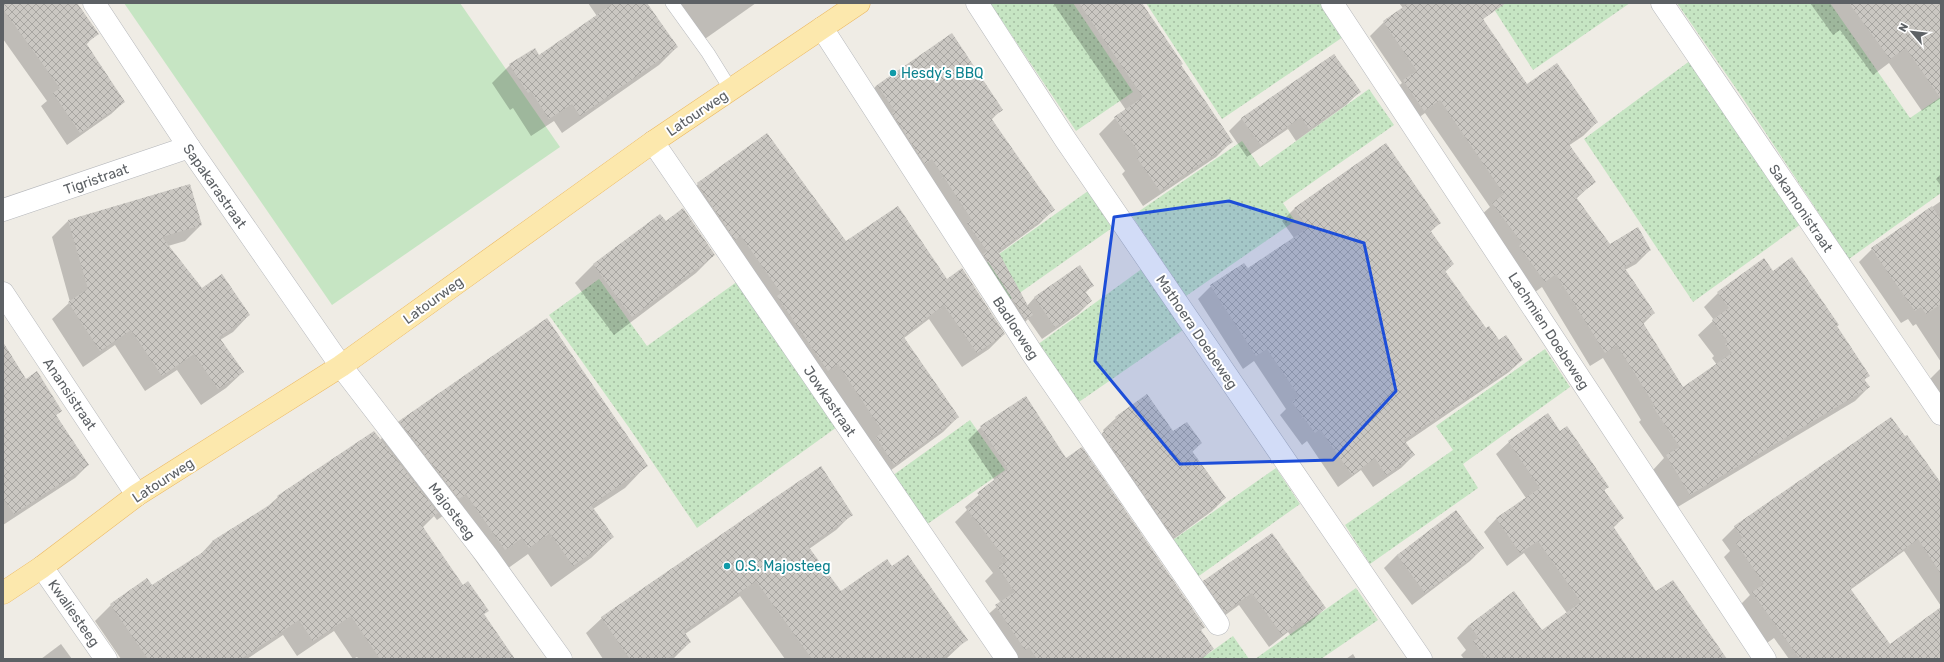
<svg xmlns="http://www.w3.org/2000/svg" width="1944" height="662" font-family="Rubik,sans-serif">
	<defs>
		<pattern id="grass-dots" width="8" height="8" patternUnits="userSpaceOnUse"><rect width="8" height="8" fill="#c6e5c3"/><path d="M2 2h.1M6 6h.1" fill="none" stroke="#a4bda2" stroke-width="1.8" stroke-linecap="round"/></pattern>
		<pattern id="building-cross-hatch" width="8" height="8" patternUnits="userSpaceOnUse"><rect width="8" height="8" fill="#cac7c2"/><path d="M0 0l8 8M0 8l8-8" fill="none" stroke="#a7a5a1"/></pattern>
	</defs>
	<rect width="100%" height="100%" fill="#efece5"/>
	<!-- grass -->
	<g fill="url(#grass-dots)">
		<path d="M990 3H1073L1133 92 1076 131Z"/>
		<path d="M1146 3H1325L1346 35 1222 119Z"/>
		<path d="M1490 3H1630L1533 70Z"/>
		<path d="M1677 3H1830L1910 118 1941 97V193L1849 259 1742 97Z"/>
		<path d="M1691 60 1801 224 1693 302 1584 139Z"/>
		<path d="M1369 89 1394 125 1283 203 1295 221 1186 296 1132 216 1242 141 1260 167Z"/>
		<path d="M1088 191 1112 228 1008 301 985 264Z"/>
		<path d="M1143 268 1183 330 1076 404 1037 345Z"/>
		<path d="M599 279 647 346 738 281 837 427 697 528 630 429 549 315Z"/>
		<path d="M1545 349 1570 387 1463 464 1478 488 1370 564 1345 525 1453 450 1436 426Z"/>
		<path d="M970 420 1005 470 926 525 892 476Z"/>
		<path d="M1276 468 1300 504 1196 578 1170 542Z"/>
		<path d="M1356 588 1378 620 1321 659H1255Z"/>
		<path d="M1233 636 1249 659H1201Z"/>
	</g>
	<!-- pitch -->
	<path fill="#c6e5c3" d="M124 3H460L560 147 332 305Z"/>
	<!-- shadow -->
	<g fill="#0003">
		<path d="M3 3H64L97 33 86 45 124 102 111 114 67 145 41 106 47 101 3 39Z"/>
		<path d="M588 3H646L677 47 659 65 562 133 554 121 531 136 513 108 510 110 492 83 510 65 539 56 597 16Z"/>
		<path d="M676 3H756L702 41Z"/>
		<path d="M1053 3H1140L1180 66 1232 141 1216 157 1143 206 1122 174 1125 171 1099 134 1115 118 1126 110Z"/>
		<path d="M1399 3H1480L1488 15 1482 20 1527 85 1597 122 1583 136 1568 146 1594 182 1576 199 1610 246 1650 250 1636 264 1625 270 1654 313 1643 324 1683 388 1717 365 1712 358 1714 356 1698 335 1714 320 1704 307 1718 293 1773 273 1836 327 1869 376 1864 380 1869 387 1855 401 1676 508 1653 470 1664 458 1639 422 1641 420 1603 358 1590 366 1542 287 1531 295 1479 217 1490 207 1425 113 1410 124 1389 95 1402 83 1370 36 1384 22 1403 8Z"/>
		<path d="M1810 3H1937L1941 9V98L1922 111 1889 63 1873 75 1840 30 1833 35Z"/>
		<path d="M877 85 1002 109 991 120 1053 210 1039 224 998 254 1027 306 1035 297 1093 285 1085 293 1091 301 1078 314 1042 339 1028 319 1018 329 863 100Z"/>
		<path d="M1359 92 1346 105 1296 141 1288 129 1247 157 1229 131 1242 118Z"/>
		<path d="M1941 174V186L1936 179Z"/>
		<path d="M698 184 946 280 1004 334 989 349 962 367 929 319 904 338 958 417 943 432 879 479 683 199Z"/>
		<path d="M1941 201V362L1916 324 1913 326 1908 319 1901 323 1859 262 1872 249Z"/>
		<path d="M1295 208 1440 223 1430 232 1453 264 1444 273 1486 329 1498 342 1522 360 1509 372 1405 443 1414 455 1401 468 1373 487 1361 470 1338 487 1307 441 1302 445 1280 415 1286 409 1254 361 1243 369 1198 299 1211 286 1248 269 1294 238 1282 221Z"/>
		<path d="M68 221 201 225 185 241 168 246 202 289 249 315 233 332 220 340 243 372 226 388 201 405 177 370 145 391 115 345 83 367 52 319 70 302 52 237Z"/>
		<path d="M665 222 714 255 696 273 614 335 575 283 594 264Z"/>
		<path d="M3 344 25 380 61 411 55 416 88 465 75 478 3 525Z"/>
		<path d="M1941 368V399L1929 380Z"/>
		<path d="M1116 418 1173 433 1201 443 1192 452 1225 498 1212 511 1160 549 1090 446 1104 432 1103 430Z"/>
		<path d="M399 421 646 466 625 488 593 509 613 537 591 558 551 587 528 554 507 569 500 559 483 571 444 515 437 520 434 516 422 528 513 659H359L357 657 353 659 334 631 297 656 283 635 247 659H121L95 621 111 605 147 579 151 586 199 556 212 542 266 508 278 497 380 440Z"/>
		<path d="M981 427 1066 459 1200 630 1213 649 1202 659H1009L983 619 1001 603 985 581 993 573 955 522 967 510 965 507 995 481 968 440Z"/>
		<path d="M1560 433 1607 487 1604 491 1623 518 1613 528 1656 592 1726 659H1464L1461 655 1466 650 1457 638 1469 625 1542 631 1567 613 1524 553 1507 566 1484 532 1496 519 1526 498 1496 454 1509 442Z"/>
		<path d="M1941 488V606L1904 551 1850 590 1899 659H1789L1774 638 1767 643 1740 605 1750 595 1724 557 1730 551 1722 540 1735 527Z"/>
		<path d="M852 514 836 530 809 549 841 593 892 567 966 640 946 659H785L740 596 685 634 690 642 673 659H603L586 633 602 618Z"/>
		<path d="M1483 548 1470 561 1412 605 1384 568 1397 555Z"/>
		<path d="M1204 581 1325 608 1312 621 1291 636 1288 632 1269 647 1239 605 1212 625 1191 594Z"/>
		<path d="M61 644 72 659H41Z"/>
		<path d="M1353 654 1356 659H1346Z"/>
	</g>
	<!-- building -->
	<g fill="url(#building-cross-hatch)">
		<path d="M3 3H77L99 34 86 43 125 102 80 133 53 93 60 88 3 9Z"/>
		<path d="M614 3H647L678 47 580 116 572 104 549 119 531 91 528 93 509 64 535 48 539 55Z"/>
		<path d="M1079 3H1142L1183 64 1181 65 1233 142 1160 191 1137 158 1141 155 1114 117 1143 97Z"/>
		<path d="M1409 3H1506L1483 19 1527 84 1557 63 1598 122 1568 143 1596 182 1576 197 1610 244 1638 227 1651 250 1624 267 1655 313 1642 321 1683 387 1732 353 1725 344 1728 342 1712 320 1729 308 1717 292 1764 258 1773 271 1792 257 1839 325 1837 326 1870 376 1864 379 1870 387 1690 495 1666 455 1680 447 1653 407 1655 406 1617 345 1605 353 1556 274 1545 282 1519 246 1522 243 1492 203 1504 194 1440 100 1424 111 1403 80 1417 71 1383 21Z"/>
		<path d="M1849 3H1941V99L1906 48 1890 59Z"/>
		<path d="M952 33 1003 110 991 118 1055 210 998 251 1033 315 1026 320 983 254 987 251 967 223 972 220 932 159 925 164 892 113 895 111 877 85Z"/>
		<path d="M1334 54 1361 92 1309 129 1301 117 1261 145 1241 118Z"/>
		<path d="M767 133 846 241 898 206 947 279 962 268 1005 334 977 353 944 305 903 336 959 417 894 465 876 437 883 432 838 364 828 371 777 296 781 293 741 236 735 240 697 183Z"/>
		<path d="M1386 143 1441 223 1430 230 1454 264 1445 271 1486 328 1489 326 1499 340 1506 335 1523 360 1404 440 1415 455 1386 475 1375 458 1352 475 1320 429 1315 433 1292 402 1299 396 1267 349 1256 356 1210 285 1244 263 1248 268 1308 228 1294 208Z"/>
		<path d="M190 184 202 225 162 237 202 288 222 274 250 315 219 337 244 372 218 389 194 354 162 376 131 330 100 351 68 302 88 289 68 220Z"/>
		<path d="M1932 206 1941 220V304L1926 314 1921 307 1915 311 1871 248Z"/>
		<path d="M683 208 715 255 632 317 593 264 660 214 666 221Z"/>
		<path d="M1080 265 1094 286 1085 291 1092 301 1055 327 1034 297Z"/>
		<path d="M547 318 648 466 591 505 614 537 573 566 550 533 529 548 522 538 505 550 466 494 459 499 399 421Z"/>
		<path d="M3 342 26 379 37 371 62 411 56 415 89 465 14 514 3 498Z"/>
		<path d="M1147 394 1173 431 1187 422 1202 443 1192 451 1226 498 1173 537 1102 433 1118 421 1115 417Z"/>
		<path d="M1026 396 1066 458 1082 447 1205 627 1201 630 1214 649 1199 659H1037L1029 647 1025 650 995 605 1015 592 998 567 1007 561 967 509 981 498 977 493 1008 469 980 426Z"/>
		<path d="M1548 413 1560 431 1567 426 1609 487 1604 490 1624 518 1613 526 1656 591 1673 580 1727 659H1486L1473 641 1479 638 1469 625 1514 591 1542 630 1581 602 1538 541 1520 553 1496 518 1540 488 1508 441Z"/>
		<path d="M1891 417 1905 436 1907 435 1941 483V574L1918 539 1850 588 1890 644 1941 607V659H1800L1752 592 1764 584 1736 543 1743 538 1734 526Z"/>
		<path d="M374 431 438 513 421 524 463 585 468 581 489 611 484 614 515 659H380L351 616 313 641 299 620 241 659H148L110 604 147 578 152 585 214 545 212 541 279 499 277 496Z"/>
		<path d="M821 466 853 515 808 546 841 591 887 559 892 566 908 555 968 640 940 659H812L756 581 684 631 691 642 667 659H630L601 617Z"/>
		<path d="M1456 510 1484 548 1425 593 1397 555Z"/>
		<path d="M1272 533 1326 608 1304 624 1302 620 1282 635 1252 593 1225 612 1203 581Z"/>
	</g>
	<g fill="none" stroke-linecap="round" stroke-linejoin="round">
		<!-- service casing -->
		<g stroke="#b6b8bc" stroke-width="14">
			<path id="service" d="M672 3 708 53 731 90"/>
		</g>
		<!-- minor casing -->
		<g stroke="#b6b8bc" stroke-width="23">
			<g id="minor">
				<path d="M94 3 189 147 341 366 487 556 561 659"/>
				<path d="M977 3 1065 139 1421 659"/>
				<path d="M1332 3 1765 659"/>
				<path d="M1662 3 1941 414"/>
				<path d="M822 28 1032 353 1218 624"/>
				<path d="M653 142 1007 659"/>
				<path d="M3 210 189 147"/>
				<path d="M3 293 137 495"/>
				<path d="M42 567 106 659"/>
			</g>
		</g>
		<!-- primary casing -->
		<g stroke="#ecb861" stroke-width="23">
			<path id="primary" d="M3 593 42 567 137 495 341 366 653 142 859 3"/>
		</g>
		<!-- service -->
		<use href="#service" stroke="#fff" stroke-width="13"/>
		<!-- minor -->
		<use href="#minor" stroke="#fff" stroke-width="22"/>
		<!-- primary -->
		<use href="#primary" stroke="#fce8ad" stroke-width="22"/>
	</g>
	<!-- marked area -->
	<path fill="#1d4ed8" fill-opacity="0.2" stroke="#1d4ed8" stroke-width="3" stroke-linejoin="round" d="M1229 201 1364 243 1396 391 1333 460 1180 464 1095 361 1114 217Z"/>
	<!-- markers -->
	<g fill="#0f9aa8" stroke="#fff" stroke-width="1.5">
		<circle cx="893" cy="73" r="4"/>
		<circle cx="727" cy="566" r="4"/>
	</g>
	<g text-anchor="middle" stroke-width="4" stroke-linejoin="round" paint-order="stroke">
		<!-- culture labels -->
		<g font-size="14" fill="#0d838f" stroke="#fff" text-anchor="start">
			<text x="901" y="78">Hesdy’s BBQ</text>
			<text x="735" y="571">O.S. Majosteeg</text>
		</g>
		<!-- street labels -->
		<g font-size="14" fill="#5d6165" stroke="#fff">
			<text transform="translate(697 113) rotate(-34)" y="5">Latourweg</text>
			<text transform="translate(96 179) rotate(-19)" y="5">Tigristraat</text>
			<text transform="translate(215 186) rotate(55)" y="5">Sapakarastraat</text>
			<text transform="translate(1801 208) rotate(56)" y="5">Sakamonistraat</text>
			<text transform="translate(433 300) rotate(-36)" y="5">Latourweg</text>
			<text transform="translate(1016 328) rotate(57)" y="5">Badloeweg</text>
			<text transform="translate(1549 331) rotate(57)" y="5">Lachmien Doebeweg</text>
			<text transform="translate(1197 332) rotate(56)" y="5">Mathoera Doebeweg</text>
			<text transform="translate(70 394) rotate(56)" y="5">Anansistraat</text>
			<text transform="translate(830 401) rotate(56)" y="5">Jowkastraat</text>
			<text transform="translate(163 480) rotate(-33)" y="5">Latourweg</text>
			<text transform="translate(452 511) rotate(53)" y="5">Majosteeg</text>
			<text transform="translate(74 613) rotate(55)" y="5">Kwaliesteeg</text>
		</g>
	</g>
	<!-- border -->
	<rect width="1944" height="662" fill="none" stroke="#5d6165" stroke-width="8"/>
	<!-- north arrow -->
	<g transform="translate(1912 32) rotate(298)" stroke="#ffffff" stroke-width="3" paint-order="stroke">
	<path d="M0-3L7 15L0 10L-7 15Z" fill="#5d6165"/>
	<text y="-6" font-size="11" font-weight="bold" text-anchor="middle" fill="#5d6165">N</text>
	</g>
</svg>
